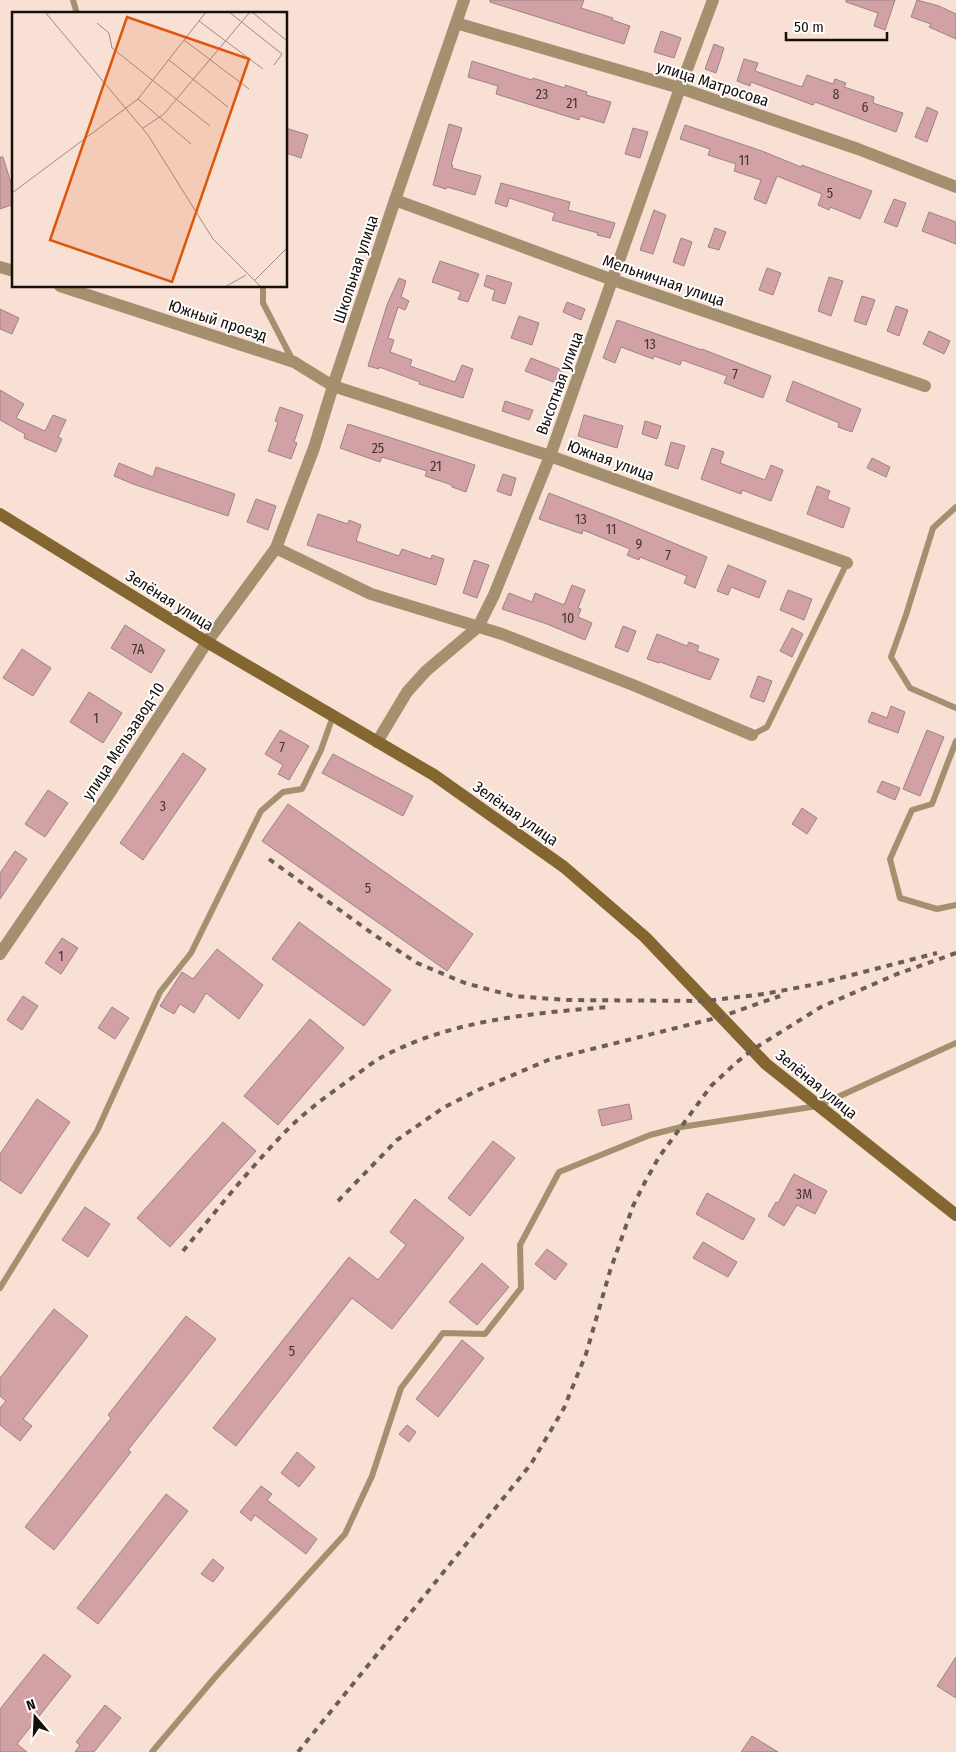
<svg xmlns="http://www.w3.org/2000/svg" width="956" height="1752" font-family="'Fira Sans Condensed',sans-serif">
	<rect width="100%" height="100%" fill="#f8e0d4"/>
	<!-- building -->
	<g fill="#d2a1a5" stroke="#9c8385">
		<path d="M490 0H584L581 8 613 18 612 20 630 26 624 44 490 2Z"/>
		<path d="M846 0H895L885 30 874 26 878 13 846 2Z"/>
		<path d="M917 0 939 6 956 14V39L929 27 931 24 911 17Z"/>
		<path d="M661 31 681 38 674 58 654 52Z"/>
		<path d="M714 44 724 48 716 73 705 69Z"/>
		<path d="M744 59 758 63 755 71 802 87 807 75 833 84 835 79 846 83 844 87 874 97 873 103 903 113 896 132 815 102 813 105 751 82 750 86 737 81Z"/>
		<path d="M472 61 532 80 533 78 565 88V85L587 92 586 95 611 102 604 123 580 116 579 120 496 94 498 86 468 77Z"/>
		<path d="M927 107 938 112 927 142 915 137Z"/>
		<path d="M449 124 462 128 451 165H453L452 168 481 176 475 195 447 187 446 189 433 185Z"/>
		<path d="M685 125 762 151 801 167 802 165 872 191 860 219 830 207 829 210 818 205 822 194 777 176 766 204 754 199 761 180 734 171 736 164 708 155 710 149 680 139Z"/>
		<path d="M286 128 308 135 301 158 286 153Z"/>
		<path d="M633 128 648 132 640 158 625 154Z"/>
		<path d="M0 157H3L14 193V204L0 209Z"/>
		<path d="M501 183 570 202 568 210 615 223 610 238 597 235 598 233 552 220 555 213 509 198 507 207 495 203Z"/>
		<path d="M894 199 906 203 897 227 884 222Z"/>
		<path d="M654 210 666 215 653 254 640 250Z"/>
		<path d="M929 212 956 222V244L922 231Z"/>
		<path d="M715 228 726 232 719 250 708 247Z"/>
		<path d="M681 238 692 242 684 266 673 262Z"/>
		<path d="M440 261 479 274 468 302 458 299 461 292 432 282Z"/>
		<path d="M767 268 781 273 773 295 759 290Z"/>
		<path d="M487 275 512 283 505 304 492 300 495 290 484 286Z"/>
		<path d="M829 277 843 281 831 316 818 311Z"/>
		<path d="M399 278 406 281 401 297 409 301 405 310 398 307 388 338 394 340 390 352 412 360 410 366 455 382 462 365 473 369 463 398 419 384 420 382 379 367V369L368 366 387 305Z"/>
		<path d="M862 296 875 300 866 325 854 321Z"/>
		<path d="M567 302 585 309 581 320 563 312Z"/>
		<path d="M896 306 908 310 899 336 887 331Z"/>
		<path d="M0 309 19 318 12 334 0 329Z"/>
		<path d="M519 316 539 323 532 345 511 338Z"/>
		<path d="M617 320 702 350V349L771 376 763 398 724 383 727 376 682 360 680 365 654 356 653 359 621 347 615 363 603 358Z"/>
		<path d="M929 331 950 341 944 354 923 344Z"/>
		<path d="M531 358 562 370 556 383 525 371Z"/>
		<path d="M793 381 861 409 852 432 838 427 839 423 786 401Z"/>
		<path d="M0 390 24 404 16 418 45 431 53 415 66 420 58 437 62 439 56 452 24 438 25 434 0 420Z"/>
		<path d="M505 401 533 410 529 420 502 411Z"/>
		<path d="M280 407 303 415 294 442 297 443 291 459 268 451 278 422 275 421Z"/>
		<path d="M584 415 623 426 617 448 578 436Z"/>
		<path d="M645 421 661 426 657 439 642 434Z"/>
		<path d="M348 424 475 465 466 492 452 487V485L425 476 427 471 382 457 380 462 340 448Z"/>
		<path d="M671 442 685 446 678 469 665 465Z"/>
		<path d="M712 448 724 452 720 463 765 480 771 465 783 470 771 501 742 490 741 494 701 479Z"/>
		<path d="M872 458 890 467 886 477 867 468Z"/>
		<path d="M119 463 153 477 156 467 235 494 228 516 133 484 114 476Z"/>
		<path d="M503 474 516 478 511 496 497 491Z"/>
		<path d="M817 486 830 491 827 499 850 508 843 528 807 514Z"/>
		<path d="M549 493 621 521 707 557 695 588 684 583 687 576 640 557 639 560 627 555 630 549 583 530 582 534 539 519Z"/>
		<path d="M256 499 276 506 268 530 247 522Z"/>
		<path d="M318 514 348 524 349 520 361 525 356 541 399 556 402 549 431 559 432 555 444 559 436 585 307 545Z"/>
		<path d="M474 560 489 565 477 598 463 593Z"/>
		<path d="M728 565 766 581 759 598 731 587 728 595 717 591Z"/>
		<path d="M572 585 585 590 578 608 581 609 578 617 592 623 585 640 547 624 502 609 509 593 532 602 535 593 564 605Z"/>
		<path d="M788 590 812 599 804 620 780 610Z"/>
		<path d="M125 625 165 650 151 673 111 648Z"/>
		<path d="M623 626 636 631 628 652 615 647Z"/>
		<path d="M792 628 803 634 792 657 780 651Z"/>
		<path d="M657 634 687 646 689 642 699 646 697 651 719 659 710 680 660 662 659 663 647 659Z"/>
		<path d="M22 649 51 668 33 696 3 678Z"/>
		<path d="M758 676 772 681 764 702 750 697Z"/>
		<path d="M89 692 122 713 103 743 70 722Z"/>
		<path d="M891 706 905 712 898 733 868 722 872 712 887 718Z"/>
		<path d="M280 730 309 746 289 780 278 774 283 765 265 754Z"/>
		<path d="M927 730 944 737 920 796 903 789Z"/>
		<path d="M183 753 206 769 143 860 120 843Z"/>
		<path d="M333 754 413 796 403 816 322 773Z"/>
		<path d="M882 781 900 788 895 800 877 792Z"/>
		<path d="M48 790 68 803 45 837 25 824Z"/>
		<path d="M288 804 473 934 447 971 262 841Z"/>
		<path d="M802 808 817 818 807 834 792 824Z"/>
		<path d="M15 851 27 859 0 899V873Z"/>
		<path d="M299 922 391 990 364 1026 272 959Z"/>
		<path d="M62 938 78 948 61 974 45 963Z"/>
		<path d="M217 949 263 985 239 1019 206 993 194 1013 180 1004 174 1014 160 1006 182 972 193 979Z"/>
		<path d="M23 996 38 1006 22 1030 7 1020Z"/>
		<path d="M112 1007 129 1018 115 1039 98 1028Z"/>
		<path d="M310 1019 344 1048 278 1125 244 1096Z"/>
		<path d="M37 1099 70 1122 21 1194 0 1180V1154Z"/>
		<path d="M629 1104 632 1119 602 1126 598 1110Z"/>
		<path d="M223 1122 256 1151 170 1247 137 1218Z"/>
		<path d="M493 1141 515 1158 470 1216 448 1198Z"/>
		<path d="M794 1174 827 1191 815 1214 797 1205 784 1226 768 1216 776 1202 778 1203Z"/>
		<path d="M707 1193 755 1219 743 1240 696 1214Z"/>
		<path d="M415 1199 464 1238 392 1329 352 1298 236 1446 213 1428 349 1257 378 1280 406 1245 390 1232Z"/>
		<path d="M85 1207 110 1224 88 1257 62 1240Z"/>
		<path d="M703 1242 737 1262 728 1277 693 1258Z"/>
		<path d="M547 1249 567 1264 555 1280 535 1264Z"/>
		<path d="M482 1263 509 1287 477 1325 449 1302Z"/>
		<path d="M54 1309 88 1336 23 1419 32 1426 20 1441 0 1425V1408L6 1401 0 1396V1378Z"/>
		<path d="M186 1316 216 1339 128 1450 131 1452 54 1550 25 1527 111 1418 108 1415Z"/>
		<path d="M462 1340 484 1358 438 1417 416 1399Z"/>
		<path d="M407 1425 416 1432 409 1442 399 1434Z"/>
		<path d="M297 1452 315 1467 299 1487 281 1473Z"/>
		<path d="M261 1486 272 1494 267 1500 317 1539 306 1554 255 1515 251 1521 240 1512Z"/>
		<path d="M166 1494 188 1511 98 1624 77 1608Z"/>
		<path d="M213 1559 224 1568 213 1582 201 1574Z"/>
		<path d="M44 1654 71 1676 17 1744 27 1752H0V1709Z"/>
		<path d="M956 1657V1698L937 1686Z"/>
		<path d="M105 1705 121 1718 94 1752H75L80 1745 76 1742Z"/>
		<path d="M752 1736 778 1752H741Z"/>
	</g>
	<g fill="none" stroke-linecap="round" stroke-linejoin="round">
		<!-- lane -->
		<g stroke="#a4906e" stroke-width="6">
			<path d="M73 0 77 14"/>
			<path d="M263 286V303L293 361"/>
			<path d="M956 507 933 528 906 615 891 657 910 688 956 708"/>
			<path d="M752 735 767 727 847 563"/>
			<path d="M956 741 932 804 912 810 890 859 900 898 937 909 956 905"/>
			<path d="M0 1288 97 1131 160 992 191 953 261 811 283 792 302 789 321 750 333 716"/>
			<path d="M152 1752 217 1675 345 1534 372 1476 401 1388 443 1333 485 1334 521 1288 520 1245 559 1172 650 1135 681 1127 818 1106 956 1043"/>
		</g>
		<!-- street -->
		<g stroke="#a4906e" stroke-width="12">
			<path d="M456 23 680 88 858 149 956 187"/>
			<path d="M395 200 613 280 925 386"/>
			<path d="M0 267 14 271"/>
			<path d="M60 286 294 362 333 386 550 456 847 563"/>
			<path d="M276 548 371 594 502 634 633 685 752 735"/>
			<path d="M377 742 407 692 426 671 478 627 494 595 550 456 680 88 713 0"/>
			<path d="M0 954 111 791 207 642 276 548 314 448 333 386 395 200 464 0"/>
		</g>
		<!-- secondary -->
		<path stroke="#836630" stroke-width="12" d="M0 514 207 642 434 775 564 867 645 937 766 1064 956 1215"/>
		<!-- rail -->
		<g stroke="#6c5e57" stroke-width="4" stroke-dasharray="6 6" stroke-linecap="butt">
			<path d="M269 859 373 934 417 963 465 983 513 996 566 1000 705 1001 764 994 817 984 937 953"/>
			<path d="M338 1201 397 1140 443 1108 478 1090 548 1060 720 1017 780 996"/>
			<path d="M183 1251C217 1210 250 1168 287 1130 306 1111 328 1095 349 1080 361 1072 372 1062 384 1056 452 1020 533 1013 609 1007"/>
			<path d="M298 1752 531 1464 564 1408 586 1354 610 1271 633 1206 645 1182 659 1157 711 1086 737 1062 752 1050 821 1007 897 974 956 953"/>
		</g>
	</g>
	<g text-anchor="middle" stroke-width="4" stroke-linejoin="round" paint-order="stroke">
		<!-- number labels -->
		<g font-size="14" fill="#463432">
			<text x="542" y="99">23</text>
			<text x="836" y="99">8</text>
			<text x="572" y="108">21</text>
			<text x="865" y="112">6</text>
			<text x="744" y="165">11</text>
			<text x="830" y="198">5</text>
			<text x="650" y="349">13</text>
			<text x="735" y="379">7</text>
			<text x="378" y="453">25</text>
			<text x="436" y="471">21</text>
			<text x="581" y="524">13</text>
			<text x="611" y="534">11</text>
			<text x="639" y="549">9</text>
			<text x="668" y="560">7</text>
			<text x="568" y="623">10</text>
			<text x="138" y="654">7А</text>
			<text x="96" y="723">1</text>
			<text x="282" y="752">7</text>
			<text x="163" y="811">3</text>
			<text x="368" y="893">5</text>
			<text x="61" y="961">1</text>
			<text x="804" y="1199">3М</text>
			<text x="292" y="1356">5</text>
		</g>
		<!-- street labels -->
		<g font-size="16" fill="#170f0b" stroke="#fff">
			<text transform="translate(713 83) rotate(18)" y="6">улица Матросова</text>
			<text transform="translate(355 269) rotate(-72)" y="6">Школьная улица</text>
			<text transform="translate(664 280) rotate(19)" y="6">Мельничная улица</text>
			<text transform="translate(218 320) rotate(18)" y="6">Южный проезд</text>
			<text transform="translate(559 383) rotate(-70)" y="6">Высотная улица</text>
			<text transform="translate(611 460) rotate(20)" y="6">Южная улица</text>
			<text transform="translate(170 600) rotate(32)" y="6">Зелёная улица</text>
			<text transform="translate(123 741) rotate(-57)" y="6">улица Мельзавод-10</text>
			<text transform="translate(516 813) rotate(35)" y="6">Зелёная улица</text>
			<text transform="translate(817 1084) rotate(39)" y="6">Зелёная улица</text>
		</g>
	</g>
	<!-- overview -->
	<g transform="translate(12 12)">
		<rect width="275" height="275" fill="#f8e0d4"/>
		<path fill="none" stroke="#9e8c84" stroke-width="1" d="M33 0 136 123 201 227 249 275M217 0 270 42 262 53M240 0 275 29M187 9 251 57M85 11 97 21 100 36 198 114M172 28 237 77M157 48 216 95M126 87 179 132M131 116 152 102 238 0M0 181 126 87 194 0M242 269 275 236M213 275 234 263"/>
		<path fill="#de550c" fill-opacity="0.15" stroke="#de550c" stroke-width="2.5" d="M115 5 237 47 160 270 38 228Z"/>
		<rect width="275" height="275" fill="none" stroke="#170f0b" stroke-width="2.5"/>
	</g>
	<!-- north arrow -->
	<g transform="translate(35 1717) rotate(341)" stroke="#ffffff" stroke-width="4" paint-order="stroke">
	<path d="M0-4L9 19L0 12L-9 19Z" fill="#170f0b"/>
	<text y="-8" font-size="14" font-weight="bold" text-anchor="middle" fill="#170f0b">N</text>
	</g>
	<!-- scale -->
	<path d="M786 32v8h101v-8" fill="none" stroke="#170f0b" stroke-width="2.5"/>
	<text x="794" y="32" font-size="15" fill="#170f0b" stroke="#ffffff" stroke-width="4" paint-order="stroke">50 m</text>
</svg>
